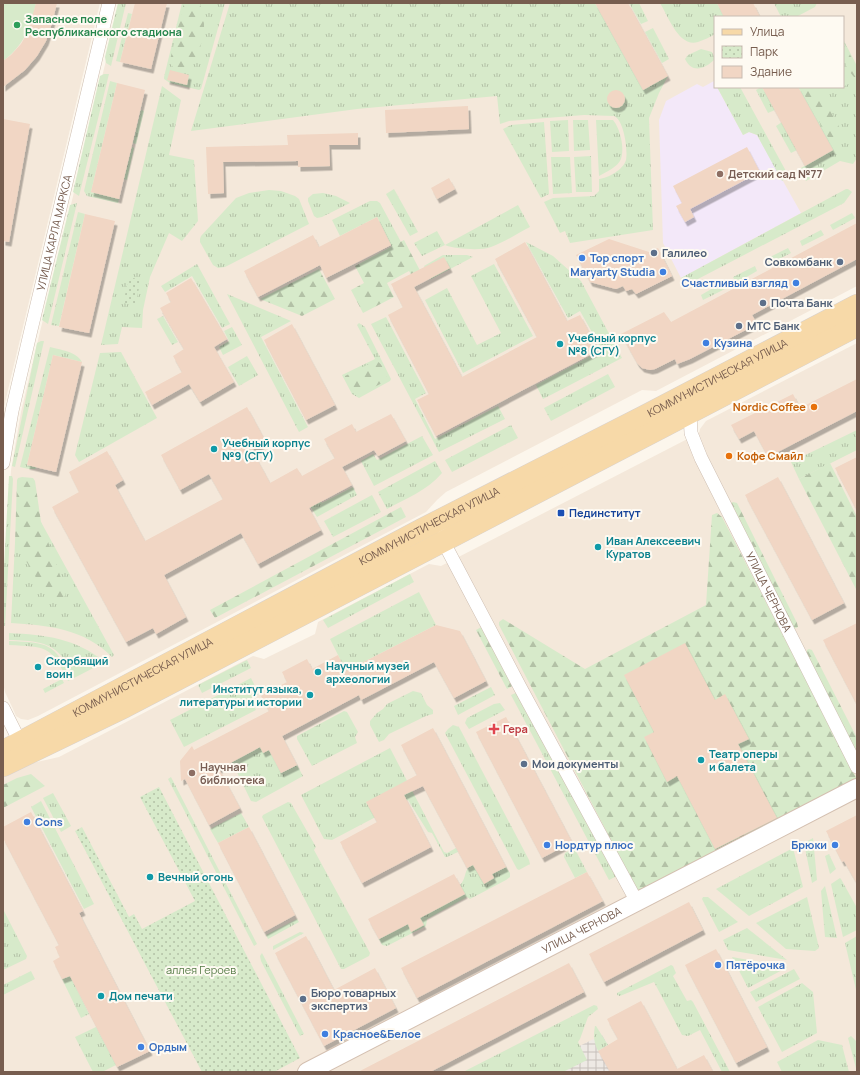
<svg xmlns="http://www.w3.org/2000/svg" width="860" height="1075" font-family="Manrope,sans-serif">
	<defs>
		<pattern id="industrial-grid" width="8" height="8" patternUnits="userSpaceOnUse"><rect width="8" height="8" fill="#eee9e4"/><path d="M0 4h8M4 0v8" fill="none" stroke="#c6c0bb"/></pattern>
		<pattern id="grass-tufts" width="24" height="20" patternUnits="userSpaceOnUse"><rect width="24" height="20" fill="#d7eaca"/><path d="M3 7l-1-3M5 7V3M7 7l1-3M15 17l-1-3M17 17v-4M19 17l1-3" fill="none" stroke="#b3c1a6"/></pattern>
		<pattern id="forest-firs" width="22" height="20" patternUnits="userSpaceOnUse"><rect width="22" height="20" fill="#d7eaca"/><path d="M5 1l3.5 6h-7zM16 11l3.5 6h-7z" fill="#b3c1a6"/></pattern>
		<pattern id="park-dots" width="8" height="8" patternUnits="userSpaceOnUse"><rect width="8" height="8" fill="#d7eaca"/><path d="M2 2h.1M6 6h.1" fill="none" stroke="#b3c1a6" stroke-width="1.8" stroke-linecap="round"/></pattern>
		<filter id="shadow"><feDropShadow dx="2.5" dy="4.5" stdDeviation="0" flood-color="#0004"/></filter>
	</defs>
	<rect width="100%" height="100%" fill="#fcf6ec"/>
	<!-- residential -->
	<g fill="#f4e8da" fill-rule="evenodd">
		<path d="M3 3H100L3 411Z"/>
		<path d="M120 3H857V286L656 391 642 390 446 492 437 500 426 512 38 716 28 720 21 719 16 716 13 709 5 692 3 683V618L6 550 11 470 21 412 39 336ZM715 17H843V87H715Z"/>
		<path d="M857 343V1072H3V777L28 764 59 757 253 656 264 659 315 634 318 622 429 564 441 566 699 433 700 429 706 421Z"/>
	</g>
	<!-- industrial -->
	<path fill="url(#industrial-grid)" d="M602 1035 624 1072H526Z"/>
	<!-- education -->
	<path fill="#f3e8f9" d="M714 81 715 87H717L743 135 749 132 757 135 801 213 681 278 663 243 659 120 666 101 697 84 703 87Z"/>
	<!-- grass -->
	<g fill="url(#grass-tufts)">
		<path d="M118 3H126L111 66 106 63 105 57Z"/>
		<path d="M182 3H225L201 89 199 90 170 83 164 79V77Z"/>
		<path d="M230 3H595L643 90 668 76 659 93 649 118 653 230 570 243 565 231 560 233 544 202 553 198 594 196 599 191V179C608 178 623 170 626 160 628 150 624 120 614 116L584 115 509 121 500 124 497 96 357 109 191 131Z"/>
		<path d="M629 3H639L648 21 641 24Z"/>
		<path d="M660 3H717L724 17H715V34C710 37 704 40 698 42 679 48 668 16 660 3Z"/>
		<path d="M774 3H817L815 7 796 17H781Z"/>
		<path d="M128 13 132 14 120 62 116 61Z"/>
		<path d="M653 28 669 59 662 63 645 32Z"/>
		<path d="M843 39 857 66V158L853 164 840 161 806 181 799 169 833 150 798 87H843Z"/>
		<path d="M701 49 712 52 715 59C705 69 692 74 685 59L688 55Z"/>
		<path d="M104 74H109L79 196 73 192 100 76Z"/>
		<path d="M110 81 117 83 91 192 119 199 118 203 87 196 84 191Z"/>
		<path d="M162 86 181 100 169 155 194 160 198 221 182 241 169 233 150 277 143 310 142 328 122 327 118 344 101 345Z"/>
		<path d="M717 87H740L787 173 788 177 782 181 757 135 749 132 743 135Z"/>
		<path d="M761 87H762L775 110 768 113 756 90Z"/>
		<path d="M141 110 144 111 136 144 133 143Z"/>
		<path d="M568 120 569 151 552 152 550 121Z"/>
		<path d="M573 120H588L590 150 574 151Z"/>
		<path d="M596 120H613C620 128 625 148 621 159 618 167 606 172 599 176Z"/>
		<path d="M544 122 549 194 541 198 503 129 511 125Z"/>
		<path d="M782 122 797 150 791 153 776 126Z"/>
		<path d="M132 147 134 148 127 180 124 179Z"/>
		<path d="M591 156 592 192H576L574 157Z"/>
		<path d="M551 157H570L572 193 553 194Z"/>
		<path d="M394 189 418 232 410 236 386 194Z"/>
		<path d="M846 189H848L852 192 844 203 696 280 684 283 681 278Z"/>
		<path d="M269 190 281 191 295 196 299 199 309 224 225 267 218 268 213 265 200 242V239L201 236 236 198 249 193Z"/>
		<path d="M323 193 336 196 350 203 322 217 317 218 314 216 308 201V198L313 194Z"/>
		<path d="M370 201H377L380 203 401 242 392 247 377 217 340 236 332 220Z"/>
		<path d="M77 203 48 324 42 320 70 205Z"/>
		<path d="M518 205 530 227C518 233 505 242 491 247 481 251 455 249 445 245L422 256 414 243 437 231 445 245Z"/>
		<path d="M78 212 85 214 59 326 51 325Z"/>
		<path d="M852 213 855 218 833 230 830 225Z"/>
		<path d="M821 230 824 235 802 246 800 241Z"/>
		<path d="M526 242 553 256 581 281 622 358 543 399 536 385 602 350 580 311 568 318Z"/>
		<path d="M788 248 791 253 769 264 766 259Z"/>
		<path d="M443 255H467L473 257 431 279 424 266Z"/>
		<path d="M197 264 230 324 222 328 192 276 165 292 161 286Z"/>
		<path d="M494 264 533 336 463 373 425 300 447 288 477 345 501 333 471 276Z"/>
		<path d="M755 266 757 271 736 283 733 277Z"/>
		<path d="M722 283 725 289 703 300 701 295Z"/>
		<path d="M227 294 291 321 261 337 308 427 299 432Z"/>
		<path d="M163 316 178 342 172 345 157 319Z"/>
		<path d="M386 317 426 393 415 399 435 439 498 406 505 419 439 452 371 324Z"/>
		<path d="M359 323 365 327 391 379 390 381 359 398 352 394 342 375 375 359 357 325Z"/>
		<path d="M232 327 242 345 223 355 219 347 229 341 224 331Z"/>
		<path d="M41 341H44L15 467 12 466 37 343Z"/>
		<path d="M50 347C60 350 76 351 82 362L53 355 27 465 37 467 35 469H29L20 467Z"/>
		<path d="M121 352 157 418 79 462 75 455 100 353Z"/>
		<path d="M247 356 258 375 239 386 228 367Z"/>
		<path d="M608 374 615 387 551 421 544 408Z"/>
		<path d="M511 425 518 438 452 472 445 460Z"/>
		<path d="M857 430V450L799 479 791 462Z"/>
		<path d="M422 436 433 455 374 486 361 461 373 454 377 460Z"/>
		<path d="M435 461 442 473C428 490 405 499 387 509L378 492Z"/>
		<path d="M9 476H12L13 479 5 626H3V584Z"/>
		<path d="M353 487 357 495 317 517 308 503 318 498 322 503Z"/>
		<path d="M372 495 381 512 333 537 324 521Z"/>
		<path d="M41 522 114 655 112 657C85 629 47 625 11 623L15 543Z"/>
		<path d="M410 574 414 582 328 628 323 620Z"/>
		<path d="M419 592 436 625 346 671 330 639Z"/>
		<path d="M9 633C46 635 75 638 105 662L74 678C70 672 68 666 65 661 52 640 31 641 9 640Z"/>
		<path d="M9 641C48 643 54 642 72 679L68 681C51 645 46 647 9 645Z"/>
		<path d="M247 660 251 668 202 693 198 685Z"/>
		<path d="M251 678 259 694 250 699 256 710 184 747 170 720Z"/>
		<path d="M62 679 64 683 45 693 43 689Z"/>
		<path d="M491 687 495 695 458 715 454 706Z"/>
		<path d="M413 691 421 693 427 705 433 710V714L426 716 389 734 384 740 379 742 370 725V721L377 713 383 709 387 704Z"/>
		<path d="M518 692 617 876 609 880 511 695Z"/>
		<path d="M500 703 505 710 469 729 465 723 467 718 494 704Z"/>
		<path d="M344 711 347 712 358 732 355 737 357 743 312 766 297 739V736Z"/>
		<path d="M453 725 459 727 529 860 530 864 519 870 517 869 445 733 448 729Z"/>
		<path d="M260 747 269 750 281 773 297 765 303 776 256 802 251 801 232 762Z"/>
		<path d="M390 748 444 852 447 853 456 848 458 852 447 857H445L432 833 428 832 408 800 332 840 324 839 301 795Z"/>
		<path d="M171 777 257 944 254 946 168 779Z"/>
		<path d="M53 793 71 826 61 832 43 798Z"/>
		<path d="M41 801 94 904 84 909 31 807Z"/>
		<path d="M288 802 291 803 316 847 314 850 370 953 369 956 344 969H341L262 817 263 815Z"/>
		<path d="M241 813 249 827 218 843 210 829Z"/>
		<path d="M813 838 817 880 812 883 804 843Z"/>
		<path d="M793 848 803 887 749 916 716 889Z"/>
		<path d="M572 849 576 851 587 872 575 878 564 857 565 853Z"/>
		<path d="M829 854 836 869 830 874 825 856Z"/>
		<path d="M484 859 492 874 506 867 510 873V877L506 880 470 899 467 897 427 919 426 926 387 946 382 945 379 939 465 894 460 885C466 879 464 872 469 867 473 864 480 861 484 859Z"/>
		<path d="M840 878 841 879 857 908V930L843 937 831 884Z"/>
		<path d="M825 886 837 938 825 937 821 891Z"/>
		<path d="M703 897H708L738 922 719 932 702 899Z"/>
		<path d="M807 897 819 948 815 951 786 949 756 923Z"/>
		<path d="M3 909 27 956 26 959 3 970Z"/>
		<path d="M297 919 299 922 268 939 266 935Z"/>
		<path d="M747 928 787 960 728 950 723 940Z"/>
		<path d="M300 932 304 933 273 950V946Z"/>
		<path d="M857 936V994L845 943Z"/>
		<path d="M262 953 304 1034 300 1036 261 961 260 956Z"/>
		<path d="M732 957 788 967 748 988Z"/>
		<path d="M671 965 673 966 676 973 673 976 687 1001 691 1000 693 1002 730 1072H722L700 1030 688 1036 682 1035 654 982 620 996 617 995V993Z"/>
		<path d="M794 969 800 979 756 1002 750 992Z"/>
		<path d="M31 971 35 979 3 995V985Z"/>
		<path d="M70 976 89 1014 81 1018 62 979Z"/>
		<path d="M802 983 813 992 817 1033 782 1052 758 1007Z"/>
		<path d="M594 1005 597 1006 598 1009 588 1017 580 1039 578 1042 587 1060 563 1072H463Z"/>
		<path d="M595 1026H596L608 1045 598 1051C594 1043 593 1036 595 1026Z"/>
		<path d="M96 1027 116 1065 102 1072H93L75 1037Z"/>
		<path d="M851 1036 857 1042V1072L848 1038Z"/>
		<path d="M818 1040 842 1045 849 1072H782L777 1062Z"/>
	</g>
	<!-- forest -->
	<g fill="url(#forest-firs)">
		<path d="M184 3H200C201 10 204 18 204 25 205 36 196 66 186 72 178 70 172 70 170 60Z"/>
		<path d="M843 41 857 68V80C844 68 843 57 843 41Z"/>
		<path d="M800 87H817L838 124 840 132 835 139 830 141Z"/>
		<path d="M404 240 425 280 417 284 409 271 387 283 394 297 363 313 351 290 364 283 355 266Z"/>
		<path d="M319 269 335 299 302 316 260 299Z"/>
		<path d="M375 361H377C383 365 388 374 386 381L359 395H355L345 378V376Z"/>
		<path d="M830 463 857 517V591L799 479Z"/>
		<path d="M22 477 33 478 35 481 41 522 66 592 65 596 57 601 49 599 15 543 17 480 18 478Z"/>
		<path d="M733 502 737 503 797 623 798 627 794 629 731 503Z"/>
		<path d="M401 507 406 517 215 618 210 610Z"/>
		<path d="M717 513 722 517 857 779 852 785 638 892 499 625V622L503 619 585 669 706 605 712 515Z"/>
		<path d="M483 626 514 685 507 689 476 630Z"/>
		<path d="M809 649 812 650 857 738V755L806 653 807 650Z"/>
		<path d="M31 774 45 786 3 808V785L17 778Z"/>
	</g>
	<!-- park -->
	<g fill="url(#park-dots)">
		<path d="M129 277 141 280 135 305 123 303Z"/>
		<path d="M159 787 300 1058 274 1072H202L75 831 82 827 129 917 134 914 142 929 195 901 140 797Z"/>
	</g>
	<!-- pitch -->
	<g fill="#d7eaca">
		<path d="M3 3H36C31 27 23 46 3 61Z"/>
		<path d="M843 70 850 83 828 95 824 87H843Z"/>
	</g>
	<!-- building -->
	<g fill="#f1d6c4" filter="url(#shadow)">
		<path d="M36 3H57L52 23 46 41 37 56 25 70 3 87V61L11 55 21 44 28 32Z"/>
		<path d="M135 3H167L151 69 120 62Z"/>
		<path d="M595 3H628L668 76 643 90Z"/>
		<path d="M717 3H753L760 17H724Z"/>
		<path d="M170 70 189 75 187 85 167 80Z"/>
		<path d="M117 83 145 90 119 199 91 192Z"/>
		<path d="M762 87H798L833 150 805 166Z"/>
		<circle cx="616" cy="99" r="9"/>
		<path d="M468 106 469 129 386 133 385 110Z"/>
		<path d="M3 119 30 124 9 242 3 241Z"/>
		<path d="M358 133V145H329L330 166 298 167V161L223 162 224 193 208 194 206 147 288 145 287 135Z"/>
		<path d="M747 147 760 172 690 209 694 217 685 222 676 206 682 203 673 186Z"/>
		<path d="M449 178 455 189 437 199 431 188Z"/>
		<path d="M85 214 115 221 89 333 59 327Z"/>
		<path d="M377 217 391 245 326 278 320 265 258 297 244 271 313 235 319 247Z"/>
		<path d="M857 223V259L752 315 757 324 690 359 677 364 675 359 655 369 650 370 642 368 637 363 621 334 664 312 671 322Z"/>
		<path d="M609 239 649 252 658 248 672 276 636 294 632 289 626 291 623 286 616 289 590 282 576 255Z"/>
		<path d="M525 242 567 321 580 315 599 350 436 436 417 400 429 394 388 315 403 307 391 284 444 257 450 268 414 287 462 377 537 337 495 259Z"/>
		<path d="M191 278 227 339 214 347 234 382 200 402 189 384 152 405 145 392 182 372 173 356 184 349 160 308 171 302 166 293Z"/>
		<path d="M292 324 335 405 306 420 264 340Z"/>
		<path d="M53 355 82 362 56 472 27 465Z"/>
		<path d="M857 379V411L768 457 754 431 739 439 731 425 793 394 800 408Z"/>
		<path d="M247 407 266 442 252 450 270 483 297 468 302 476 335 458 324 439 352 424 356 432 391 414 406 441 378 456 374 450 342 467 352 485 309 508 321 530 258 564 241 533 164 575 186 617 156 634 153 628 126 642 52 507 79 492 69 472 107 451 123 480 115 485 145 541 223 499 209 474 180 490 161 455Z"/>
		<path d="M857 457V511L835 468Z"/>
		<path d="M778 477 844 603 812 620 745 495Z"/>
		<path d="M857 623V705L823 640Z"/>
		<path d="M436 625 460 631 486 681 454 698 434 662 361 700 359 695 282 736 297 765 281 773 269 750 263 753 260 747 219 769 240 808 209 825 185 779 181 781 180 761 192 746 194 750 269 711 261 696 287 682 282 672 307 659 312 669 338 655 346 671Z"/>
		<path d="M685 643 715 700 725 694 749 739 738 744 777 818 715 849 677 776 667 782 644 737 654 732 624 675Z"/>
		<path d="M506 717 572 842 542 858 476 732Z"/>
		<path d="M433 728 506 867 492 874 494 878 484 884 473 865 467 868 423 786 404 795 431 847 362 883 340 842 377 822 366 802 417 775 401 745Z"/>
		<path d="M31 812 83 911 79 913 150 1051 117 1067 70 976 62 979 53 961 60 957 55 947 59 945 3 838V827Z"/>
		<path d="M857 815V884L844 861 842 862 826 831Z"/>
		<path d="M249 827 295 915 264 932 218 843Z"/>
		<path d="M587 872 603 901 417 998 401 968Z"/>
		<path d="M454 874 465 894 420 918 424 925 411 932 408 924 379 939 368 919Z"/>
		<path d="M689 902 703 930 604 982 589 954Z"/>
		<path d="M306 936 334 990 375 968 396 1008 324 1046 275 953Z"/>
		<path d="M716 949 767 1047 736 1063 685 965Z"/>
		<path d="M569 963 584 992 430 1072H358Z"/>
		<path d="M641 1001 677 1069 704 1055 713 1072H610L598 1051 618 1039 607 1019Z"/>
	</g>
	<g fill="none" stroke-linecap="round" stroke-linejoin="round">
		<!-- street casing -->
		<g stroke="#cebeb1" stroke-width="14">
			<g id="street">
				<path id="s1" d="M690 414 691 433 701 458 857 767"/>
				<path id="s2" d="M3 463 12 411 30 334 109 3"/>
				<path d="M444 535 443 541 520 687 637 902"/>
				<path d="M3 708 23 748"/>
			</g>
		</g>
		<!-- secondary casing -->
		<g stroke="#d4c0b1" stroke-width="20">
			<g id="secondary">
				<path id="s3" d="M307 1072 857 788"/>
			</g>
		</g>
		<!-- primary casing -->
		<g stroke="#d9d2ce" stroke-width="22">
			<g id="primary">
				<path id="s4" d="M3 751 422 529 644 416 857 305"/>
				<path d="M3 766 125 707 857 326"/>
			</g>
		</g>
		<!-- street -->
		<use href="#street" stroke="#fff" stroke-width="13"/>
		<!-- secondary -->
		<use href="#secondary" stroke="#fff" stroke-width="18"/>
		<!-- primary -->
		<use href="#primary" stroke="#f7d9a8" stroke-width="21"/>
	</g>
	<!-- markers -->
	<circle fill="#2e9e5b" stroke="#fefaf2" stroke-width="1.5" cx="17" cy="25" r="4"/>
	<g fill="#8d6e63" stroke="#fefaf2" stroke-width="1.5">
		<circle cx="720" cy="174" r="4"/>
		<circle cx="192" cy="773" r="4"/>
	</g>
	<g fill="#5c6f8a" stroke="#fefaf2" stroke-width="1.5">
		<circle cx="654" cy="253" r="4"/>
		<circle cx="840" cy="262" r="4"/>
		<circle cx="763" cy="303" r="4"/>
		<circle cx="739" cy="326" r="4"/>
		<circle cx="524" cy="764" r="4"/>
		<circle cx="303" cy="999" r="4"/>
	</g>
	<g fill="#3f7fe0" stroke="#fefaf2" stroke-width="1.5">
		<circle cx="582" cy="258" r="4"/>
		<circle cx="663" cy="272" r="4"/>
		<circle cx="796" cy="283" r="4"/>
		<circle cx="706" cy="343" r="4"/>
		<circle cx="27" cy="822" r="4"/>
		<circle cx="547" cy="845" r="4"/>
		<circle cx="835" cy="845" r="4"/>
		<circle cx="718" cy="965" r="4"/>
		<circle cx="325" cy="1034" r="4"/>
		<circle cx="141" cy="1047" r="4"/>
	</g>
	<g fill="#0f9aa8" stroke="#fefaf2" stroke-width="1.5">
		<circle cx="560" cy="344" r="4"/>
		<circle cx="214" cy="449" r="4"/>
		<circle cx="598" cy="547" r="4"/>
		<circle cx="38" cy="667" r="4"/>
		<circle cx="318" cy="672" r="4"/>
		<circle cx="310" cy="695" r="4"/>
		<circle cx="701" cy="760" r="4"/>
		<circle cx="150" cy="877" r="4"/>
		<circle cx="101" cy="996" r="4"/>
	</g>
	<g fill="#e8710a" stroke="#fefaf2" stroke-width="1.5">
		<circle cx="814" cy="407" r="4"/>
		<circle cx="729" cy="456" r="4"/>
	</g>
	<rect fill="#1a4fb4" stroke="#fefaf2" stroke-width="1.5" x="557" y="509" width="8" height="8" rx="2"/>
	<path fill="#e0444e" stroke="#fefaf2" stroke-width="1.5" d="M492 723h4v4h4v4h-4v4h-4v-4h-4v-4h4z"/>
	<g text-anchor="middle" stroke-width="4" stroke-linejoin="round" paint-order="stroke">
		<!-- leisure labels -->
		<g font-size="11" font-weight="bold" fill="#27864d" stroke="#fefaf2" text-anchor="start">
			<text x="25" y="23">Запасное поле<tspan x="25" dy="13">Республиканского стадиона</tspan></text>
		</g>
		<!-- education labels -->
		<g font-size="11" font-weight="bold" fill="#785e54" stroke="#fefaf2" text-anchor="start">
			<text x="728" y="178">Детский сад №77</text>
			<text x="200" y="771">Научная<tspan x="200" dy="13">библиотека</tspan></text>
		</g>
		<!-- street labels -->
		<g font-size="11" fill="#775d4f" stroke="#fefaf2">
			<text dy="4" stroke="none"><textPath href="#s2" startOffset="236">УЛИЦА КАРЛА МАРКСА</textPath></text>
			<text dy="4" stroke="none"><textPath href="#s4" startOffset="806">КОММУНИСТИЧЕСКАЯ УЛИЦА</textPath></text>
			<text dy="4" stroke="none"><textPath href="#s4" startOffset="482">КОММУНИСТИЧЕСКАЯ УЛИЦА</textPath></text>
			<text dy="4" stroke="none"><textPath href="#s1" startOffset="196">УЛИЦА ЧЕРНОВА</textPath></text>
			<text dy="4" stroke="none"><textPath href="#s4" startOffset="158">КОММУНИСТИЧЕСКАЯ УЛИЦА</textPath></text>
			<text dy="4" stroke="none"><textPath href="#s3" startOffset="309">УЛИЦА ЧЕРНОВА</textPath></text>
		</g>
		<!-- service labels -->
		<g font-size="11" font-weight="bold" fill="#4e5e75" stroke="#fefaf2" text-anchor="start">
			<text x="662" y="257">Галилео</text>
			<text x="832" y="266" text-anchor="end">Совкомбанк</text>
			<text x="771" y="307">Почта Банк</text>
			<text x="747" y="330">МТС Банк</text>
			<text x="532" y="768">Мои документы</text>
			<text x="311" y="997">Бюро товарных<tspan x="311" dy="13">экспертиз</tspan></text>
		</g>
		<!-- shop labels -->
		<g font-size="11" font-weight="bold" fill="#366cbe" stroke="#fefaf2" text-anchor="start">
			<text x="590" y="262">Top спорт</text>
			<text x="655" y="276" text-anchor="end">Maryarty Studia</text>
			<text x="788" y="287" text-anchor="end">Счастливый взгляд</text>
			<text x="714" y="347">Кузина</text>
			<text x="35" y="826">Cons</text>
			<text x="555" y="849">Нордтур плюс</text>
			<text x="827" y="849" text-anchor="end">Брюки</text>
			<text x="726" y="969">Пятёрочка</text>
			<text x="333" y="1038">Красное&amp;Белое</text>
			<text x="149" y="1051">Ордым</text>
		</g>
		<!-- culture labels -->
		<g font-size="11" font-weight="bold" fill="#0d838f" stroke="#fefaf2" text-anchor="start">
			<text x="568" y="342">Учебный корпус<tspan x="568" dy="13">№8 (СГУ)</tspan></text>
			<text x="222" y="447">Учебный корпус<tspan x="222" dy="13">№9 (СГУ)</tspan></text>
			<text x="606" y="545">Иван Алексеевич<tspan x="606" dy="13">Куратов</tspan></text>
			<text x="46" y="665">Скорбящий<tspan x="46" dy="13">воин</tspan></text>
			<text x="326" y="670">Научный музей<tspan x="326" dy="13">археологии</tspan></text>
			<text x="302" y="693" text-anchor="end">Институт языка,<tspan x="302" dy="13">литературы и истории</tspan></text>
			<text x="709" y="758">Театр оперы<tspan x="709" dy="13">и балета</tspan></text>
			<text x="158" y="881">Вечный огонь</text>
			<text x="109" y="1000">Дом печати</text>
		</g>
		<!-- food labels -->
		<g font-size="11" font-weight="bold" fill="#c56008" stroke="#fefaf2" text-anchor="end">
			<text x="806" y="411">Nordic Coffee</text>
			<text x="737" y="460" text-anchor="start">Кофе Смайл</text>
		</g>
		<!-- transit labels -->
		<g font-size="11" font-weight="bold" fill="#164399" stroke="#fefaf2" text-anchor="start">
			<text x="569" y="517">Пединститут</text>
		</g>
		<!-- health labels -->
		<g font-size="11" font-weight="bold" fill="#be3a42" stroke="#fefaf2" text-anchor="start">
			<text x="503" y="733">Гера</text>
		</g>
		<!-- park labels -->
		<g font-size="11" fill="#567c47" stroke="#fefaf2">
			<text x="201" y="974">аллея Героев</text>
		</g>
	</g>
	<!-- border -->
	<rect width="860" height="1075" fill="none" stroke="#775d4f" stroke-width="8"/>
	<!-- legend -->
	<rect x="714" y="16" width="130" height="72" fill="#fefaf2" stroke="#c8bbb1"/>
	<rect x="722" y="29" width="20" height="6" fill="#f7d9a8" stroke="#c8bbb1"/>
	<text x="750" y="36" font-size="12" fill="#775d4f">Улица</text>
	<rect x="722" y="46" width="20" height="12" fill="url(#park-dots)" stroke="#c8bbb1"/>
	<text x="750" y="56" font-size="12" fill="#775d4f">Парк</text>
	<rect x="722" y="66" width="20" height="12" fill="#f1d6c4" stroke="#c8bbb1"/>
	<text x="750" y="76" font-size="12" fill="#775d4f">Здание</text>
</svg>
